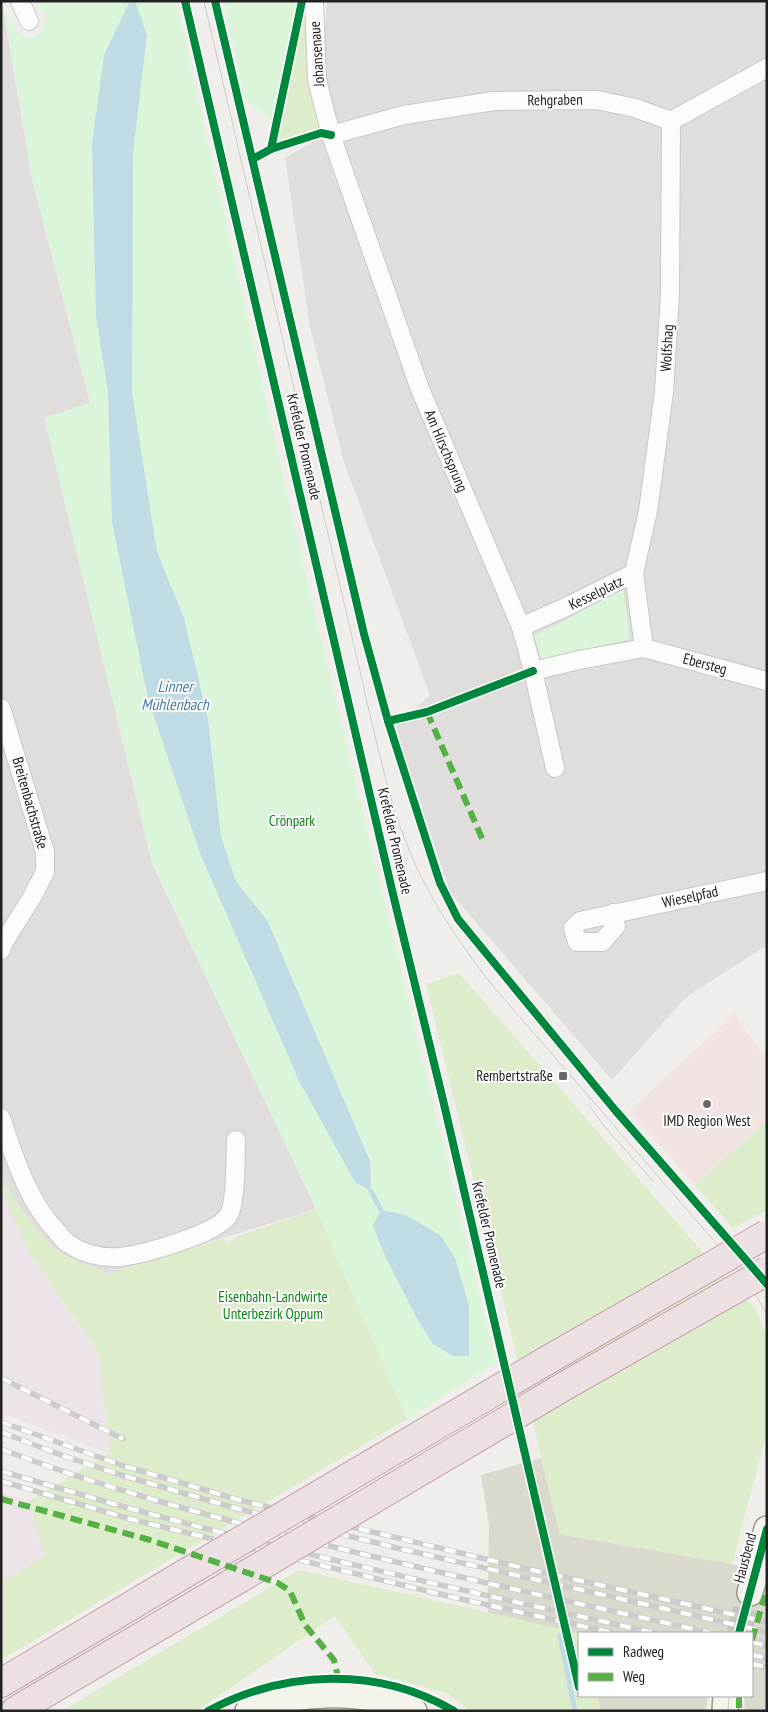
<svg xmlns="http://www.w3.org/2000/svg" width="768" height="1712" font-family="'PT Sans Narrow',sans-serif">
	<rect width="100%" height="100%" fill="#f0eeeb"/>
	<!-- residential -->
	<g fill="#dfdedc">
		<path d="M1 1H40L2 3 32 179 90 403 44 418 268 1105 316 1209 108 1274 60 1253 31 1223 1 1179Z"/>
		<path d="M327 1H767V945L686 997 612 1080 450 892 395 728 430 695 344 462 310 327 285 158 339 126 332 116 322 66Z"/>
	</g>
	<!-- commercial -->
	<path fill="#f1e3e1" d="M735 1014 767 1061V1120L695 1185 629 1111Z"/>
	<!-- industrial -->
	<g fill="#ede4e9">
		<path d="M1 1190 30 1255 98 1352 110 1454 1 1413Z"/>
		<path d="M1 1492 29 1501 45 1555 1 1583Z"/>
	</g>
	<!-- construction -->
	<path fill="#d9d9cd" d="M541 1458 560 1534 732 1564 767 1572V1711H745L744 1696H752V1633H579V1696H708L706 1711H577L487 1644 489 1524 481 1475Z"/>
	<!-- grass -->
	<g fill="#ddeccb">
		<path d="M305 1H306V34L311 85 320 128 277 141Z"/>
		<path d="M459 973 699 1248 754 1307 767 1335V1432L732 1564 560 1534 426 984Z"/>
		<path d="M767 1120V1210L733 1228 695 1185Z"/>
		<path d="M1 1179 31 1223 60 1253 108 1274 223 1239 227 1244 238 1236 316 1209 407 1419 1 1660V1583L45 1555 29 1501 110 1453 98 1352 30 1255 1 1190Z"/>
		<path d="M299 1570 579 1633V1696H598L601 1711H470L447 1693 375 1674 335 1616 196 1711H62Z"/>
	</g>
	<!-- park -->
	<g fill="#daf5da" fill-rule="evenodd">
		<path d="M40 1H130L104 55 92 143 96 316 108 392 112 522 148 699 200 853 299 1081 371 1191 370 1161 268 922 236 881 221 837 208 719 184 618 157 552 132 392 133 153 147 35 135 1H176L304 568 496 1363 407 1419 316 1209 152 864 44 418 90 403 32 179 3 7C7 14 11 25 17 31 30 45 41 35 47 21ZM373 1225 469 1306V1355L453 1356 433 1344 416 1317 385 1256Z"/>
		<path d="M224 1H298L272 121 245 100Z"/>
		<path d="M623 587 630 639 574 656 542 663 534 635 570 618Z"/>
	</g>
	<!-- water -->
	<g fill="#bfdbe3">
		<path d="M130 1H135L147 35 133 153 132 392 157 552 184 618 208 719 221 837 236 881 268 922 370 1161 371 1191 355 1182 299 1081 200 853 148 699 112 522 108 392 96 316 92 143 104 55Z"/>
		<path d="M381 1210 406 1215 441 1236 455 1258 469 1306V1356H453L433 1344 416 1317 385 1256 373 1225Z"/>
	</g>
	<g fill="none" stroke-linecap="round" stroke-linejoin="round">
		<!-- stream -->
		<g stroke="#bfdbe3" stroke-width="5">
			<path d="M371 1191 381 1210"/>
			<path d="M560 1636 575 1711"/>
		</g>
		<!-- secondary-tunnel -->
		<path stroke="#c7c5c3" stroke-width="25" stroke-dasharray="25 12" stroke-linecap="butt" d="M739 1633 750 1593"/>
		<!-- minor casing -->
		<g stroke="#c9c8c7" stroke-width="20">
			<g id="minor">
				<path d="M20 1 29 21"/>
				<path d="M314 1 317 80 331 135 420 389 521 627 533 671 555 768"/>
				<path d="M331 135 404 115 494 101 597 100 635 108 671 121 767 68"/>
				<path d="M634 573 648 511 664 392 670 294 671 121"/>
				<path d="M521 627 566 607 634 573 644 648 579 660 533 671"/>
				<path d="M644 648 767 681"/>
				<path d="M1 708 45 852V872L32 897 4 942 1 950"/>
				<path d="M613 913 616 926 602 942H577L573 928 580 921 767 881"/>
				<path d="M1 1118C15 1159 28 1202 58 1233 61 1237 65 1242 69 1244 83 1254 102 1258 119 1257 142 1255 216 1234 228 1216 237 1203 235 1157 236 1140"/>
			</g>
		</g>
		<!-- secondary casing -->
		<g stroke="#999a82" stroke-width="28">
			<g id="secondary">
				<path d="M750 1593 767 1529"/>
				<path d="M248 1711C300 1691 362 1688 414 1711"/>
				<path d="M725 1711 726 1696"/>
			</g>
		</g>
		<!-- motorway casing -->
		<g stroke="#c5a2ac" stroke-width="30">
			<g id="motorway">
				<path d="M1 1683 191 1570"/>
				<path d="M15 1711 232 1583"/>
			</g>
		</g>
		<!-- minor -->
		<use href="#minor" stroke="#fdfcfc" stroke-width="18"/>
		<!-- secondary -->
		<use href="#secondary" stroke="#f4f4ed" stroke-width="25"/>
		<!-- motorway -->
		<use href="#motorway" stroke="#ece0e2" stroke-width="28"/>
		<!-- tram -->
		<g stroke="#ccc" stroke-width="1">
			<path d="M204 1 375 736C384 772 392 808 406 842 426 895 458 941 492 985L735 1265 752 1288 767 1315"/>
			<path d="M589 1105 604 1126 653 1181"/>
			<path d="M753 1594 767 1541"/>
			<path d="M728 1711 729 1696"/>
		</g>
		<!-- rail casing -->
		<g stroke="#ccc" stroke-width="5.5">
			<g id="rail">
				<path d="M1 1378 123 1439"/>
				<path d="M1 1422 124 1466 239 1500 523 1568 767 1622"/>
				<path d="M1 1432 61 1455 121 1475 235 1508 401 1549 767 1632"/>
				<path d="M1 1449C98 1486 197 1513 298 1538 435 1573 573 1602 711 1633"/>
				<path d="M1 1471C45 1484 88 1497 132 1509 305 1556 480 1594 655 1633"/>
				<path d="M1 1481 130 1519 452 1597 613 1633"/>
				<path d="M752 1642 767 1646"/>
				<path d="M752 1655 767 1658"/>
				<path d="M752 1664 767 1667"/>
			</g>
		</g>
		<!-- rail -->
		<use href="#rail" stroke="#fff" stroke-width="4" stroke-dasharray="11" stroke-linecap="butt"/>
		<!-- motorway-bridge casing -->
		<g stroke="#c5a2ac" stroke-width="30" stroke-linecap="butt">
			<g id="motorway-bridge">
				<path d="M191 1570 551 1358 767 1234"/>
				<path d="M232 1583 568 1384 767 1271"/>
			</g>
		</g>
		<!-- motorway-bridge -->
		<use href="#motorway-bridge" stroke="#ece0e2" stroke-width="28"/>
		<!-- quiet -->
		<g stroke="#55b145" stroke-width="6" stroke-dasharray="12 6" stroke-linecap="butt">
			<path d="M427 712 484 843"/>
			<path d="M1 1499 150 1540 278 1583 290 1591 305 1625 334 1660 338 1677"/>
			<path d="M752 1640 765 1595"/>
			<path d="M739 1696V1711"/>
		</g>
		<!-- cycleway casing -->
		<g stroke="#fff" stroke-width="11">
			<g id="cycleway">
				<path d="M185 1 392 890 443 1100 579 1687"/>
				<path d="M215 1 364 634 388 721 440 883 458 919 615 1110 767 1284"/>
				<path d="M271 149 321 133 331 135"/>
				<path d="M253 159 271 149 302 1"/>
				<path d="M388 721 427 712 533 671"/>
				<path d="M739 1633 767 1529"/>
				<path d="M208 1711C284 1670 378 1666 454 1711"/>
			</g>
		</g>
		<!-- cycleway -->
		<use href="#cycleway" stroke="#00873e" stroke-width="8"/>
	</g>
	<!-- markers -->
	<g fill="#6a6968" stroke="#fff" stroke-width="2">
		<rect x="558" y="1071" width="10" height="10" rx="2.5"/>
		<circle cx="707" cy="1104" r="5"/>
	</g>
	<g text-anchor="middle" stroke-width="4" stroke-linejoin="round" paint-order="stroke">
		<!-- street labels -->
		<g font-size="15" fill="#222" stroke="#fff">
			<text transform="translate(317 54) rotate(-94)" y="5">Johansenaue</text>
			<text transform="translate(555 100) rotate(-1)" y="5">Rehgraben</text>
			<text transform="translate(667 348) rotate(-87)" y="5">Wolfshag</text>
			<text transform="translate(304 447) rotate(77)" y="5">Krefelder Promenade</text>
			<text transform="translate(446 451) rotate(67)" y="5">Am Hirschsprung</text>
			<text transform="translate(596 593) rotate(-26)" y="5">Kesselplatz</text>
			<text transform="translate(705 664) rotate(15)" y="5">Ebersteg</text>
			<text transform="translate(30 803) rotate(74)" y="5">Breitenbachstraße</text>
			<text transform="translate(395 841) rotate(77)" y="5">Krefelder Promenade</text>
			<text transform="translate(690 897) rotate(-12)" y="5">Wieselpfad</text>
			<text transform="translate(489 1235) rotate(77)" y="5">Krefelder Promenade</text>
			<text transform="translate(745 1558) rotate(-75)" y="5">Hausbend</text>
		</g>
		<!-- park labels -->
		<g font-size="15" fill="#0c8416" stroke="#fff">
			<text x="292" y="826">Crönpark</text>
			<text x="273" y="1302">Eisenbahn-Landwirte<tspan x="273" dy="17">Unterbezirk Oppum</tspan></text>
		</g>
		<!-- poi labels -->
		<g font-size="15" fill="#222" stroke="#fff" text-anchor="end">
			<text x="553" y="1081">Rembertstraße</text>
			<text x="707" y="1126" text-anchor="middle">IMD Region West</text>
		</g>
		<!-- water labels -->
		<g font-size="16" font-style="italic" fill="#4a7aab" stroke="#fff">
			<text x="175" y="692">Linner<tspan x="175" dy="18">Mühlenbach</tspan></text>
		</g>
	</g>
	<!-- border -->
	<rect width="768" height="1712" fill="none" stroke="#222222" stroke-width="5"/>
	<!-- legend -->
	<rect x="578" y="1632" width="175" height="65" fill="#ffffff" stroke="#a7a7a7"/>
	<rect x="588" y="1648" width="25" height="8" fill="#00873e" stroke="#a7a7a7"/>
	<text x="623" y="1657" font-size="15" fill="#222222">Radweg</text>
	<rect x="588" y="1673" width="25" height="8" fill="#55b145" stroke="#a7a7a7"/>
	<text x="623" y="1682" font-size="15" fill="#222222">Weg</text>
</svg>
